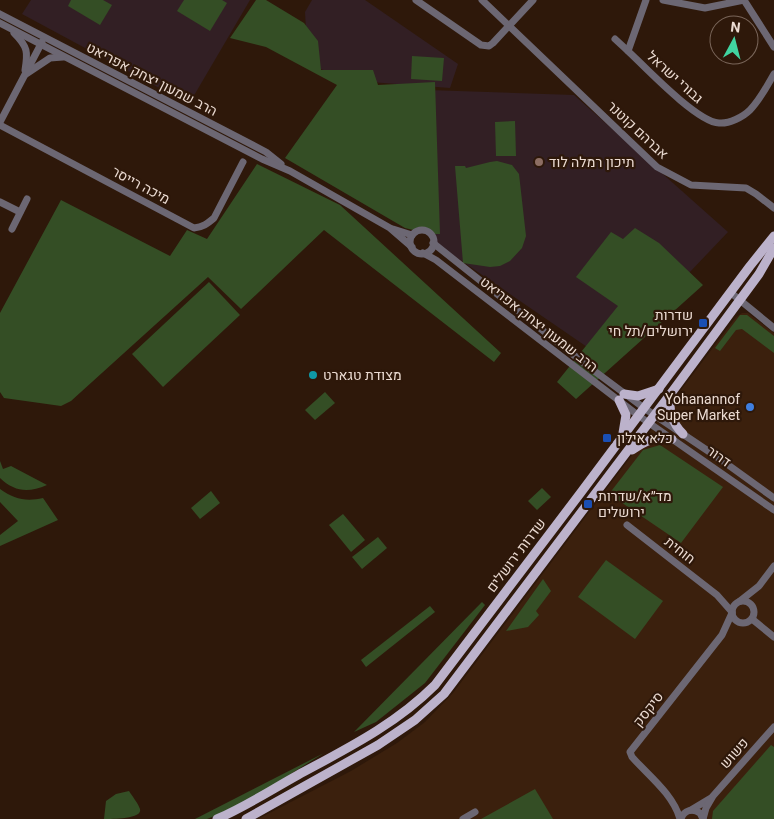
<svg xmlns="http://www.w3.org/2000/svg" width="774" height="819" font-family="Roboto,Heebo,sans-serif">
	<rect width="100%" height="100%" fill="#2e180a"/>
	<!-- built -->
	<path fill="#3b200d" d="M742 313H748L774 333V819H258L351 771 397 743 425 722 453 693 736 317Z"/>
	<!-- education -->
	<g fill="#321f24">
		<path d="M31 0H250L189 104 22 14Z"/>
		<path d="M312 0H365L458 64 450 88 357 81 308 65 305 12Z"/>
		<path d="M428 90 574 95 728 232 606 360 437 244 433 232Z"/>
	</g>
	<!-- green -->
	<g fill="#344e25">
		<path d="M71 0H103L112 5 100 25 68 6Z"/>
		<path d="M184 0H222L227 3 210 31 177 11Z"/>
		<path d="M256 0H266L304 23 318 41 321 70H373L378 85 435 82 440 234H435L425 228 413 230 405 228 285 158 337 85 266 47 230 38Z"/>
		<path d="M412 56 444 58 442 81 411 79Z"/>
		<path d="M515 121 516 156H496L495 122Z"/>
		<path d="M497 161 512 165 519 174 526 236 522 248 510 261 500 266 490 267 463 263 455 166H465L466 168 490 162Z"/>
		<path d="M257 164 340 205 501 353 494 362 324 230 241 309 208 277 71 401 61 406 4 398 0 392V313L61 200 170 256 187 230 207 239Z"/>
		<path d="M635 228 659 243 703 285 576 399 557 382 618 306 576 277 611 232 623 239Z"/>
		<path d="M209 282 240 315 163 387 132 354Z"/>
		<path d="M740 315H747L774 336V353L742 329 736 330 720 351 715 348Z"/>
		<path d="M325 392 335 403 315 420 305 410Z"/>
		<path d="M660 445 723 487 681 543 609 494 643 450Z"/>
		<path d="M0 461 3 469 11 466 47 485C28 493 15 492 0 478Z"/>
		<path d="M542 488 551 497 537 510 528 501Z"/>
		<path d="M0 489C14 499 26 502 43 498L58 520 0 546V535L18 521 0 502Z"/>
		<path d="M211 491 220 503 200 519 191 508Z"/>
		<path d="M343 514 365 540 351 552 329 525Z"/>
		<path d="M378 537 387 548 362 569 352 557Z"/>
		<path d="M606 560 663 601 635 639 578 597Z"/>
		<path d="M543 579 551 591 536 611 539 615 528 627 506 631Z"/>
		<path d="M482 602 485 605 425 683 376 722 354 732Z"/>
		<path d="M430 606 435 612 366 667 361 660Z"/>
		<path d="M771 745 774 747V819H712L713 811Z"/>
		<path d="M324 753 249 800 225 812 207 819H195Z"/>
		<path d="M535 789 553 819H481Z"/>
		<path d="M129 791C132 796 138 803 140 809 143 819 112 819 104 819L106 801 116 794Z"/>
	</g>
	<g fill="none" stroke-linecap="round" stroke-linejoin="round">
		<!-- minor -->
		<g stroke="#6c6773" stroke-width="7">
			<path d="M416 0 481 45 489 46 493 43 533 0"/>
			<path d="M482 0 657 167 691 185 746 188 756 194 774 208"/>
			<path d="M646 0 628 51C646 68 697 122 719 123 729 124 743 117 750 110 760 100 767 86 774 74"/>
			<path d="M663 0 705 8 744 0"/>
			<path d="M744 0 774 47"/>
			<path d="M0 14 266 152 281 164"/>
			<path d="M0 23 262 159 290 171 390 228 412 247"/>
			<path d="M14 33C28 47 28 52 25 70"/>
			<path d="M615 39 628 51"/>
			<path d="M26 74 50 58 63 57"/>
			<path d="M0 122 42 42"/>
			<path d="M0 125 194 228C203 227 207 224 214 218L243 162"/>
			<path d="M0 202 20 212"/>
			<path d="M12 229 27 199"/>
			<path d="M393 229 412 235"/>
			<circle cx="422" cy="242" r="12"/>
			<path d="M433 243 585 364 644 408 720 459 774 498"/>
			<path d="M423 253 436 260 639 416 774 510"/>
			<path d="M730 292 774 328"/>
			<path d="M627 525 717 595 732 612"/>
			<circle cx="743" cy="612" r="11"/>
			<path d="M740 601 759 586 774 566"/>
			<path d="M752 619 774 637"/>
			<path d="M691 810 711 798"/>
			<path d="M463 819 475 812"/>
			<path d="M680 819C673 794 649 776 632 757L630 752 722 635 732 613"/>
			<path d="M681 819C684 810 692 808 700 813L703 819"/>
			<path d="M703 819 706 808 713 796 774 727"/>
		</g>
		<!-- major -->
		<g stroke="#bcb2cb" stroke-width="9">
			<path d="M624 394 638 396 659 389"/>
			<path d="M671 395C668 410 672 423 683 434"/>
			<path d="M619 400 626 415 623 433"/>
			<path d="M632 450C645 441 657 435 672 439"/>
			<path d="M217 819C245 807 271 790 298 775 346 749 395 725 435 685L582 491 750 266 774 236"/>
			<path d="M246 819 378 745 415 720 444 694 672 392 759 274 774 248"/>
		</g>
	</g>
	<!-- markers -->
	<circle fill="#8d6e63" stroke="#2e180a" stroke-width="2" cx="539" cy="162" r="5"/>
	<g fill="#1a4fb4" stroke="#2e180a" stroke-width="2">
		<rect x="698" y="318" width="10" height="10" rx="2.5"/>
		<rect x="602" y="433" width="10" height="10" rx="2.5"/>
		<rect x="583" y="499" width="10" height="10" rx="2.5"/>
	</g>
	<circle fill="#0f9aa8" stroke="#2e180a" stroke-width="2" cx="313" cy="375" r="5"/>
	<circle fill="#3f7fe0" stroke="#2e180a" stroke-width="2" cx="750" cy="407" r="5"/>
	<g text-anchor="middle" stroke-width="4.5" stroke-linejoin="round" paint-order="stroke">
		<!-- street labels -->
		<g font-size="14" fill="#ebdbd2" stroke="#2e180a">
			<text transform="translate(675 77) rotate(42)" y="5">גבורי ישראל</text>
			<text transform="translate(152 79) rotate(27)" y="5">הרב שמעון יצחק אפריאט</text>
			<text transform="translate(638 130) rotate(43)" y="5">אברהם קוטנר</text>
			<text transform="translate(141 185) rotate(28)" y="5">מיכה רייסר</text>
			<text transform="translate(539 324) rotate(38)" y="5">הרב שמעון יצחק אפריאט</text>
			<text transform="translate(719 456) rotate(35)" y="5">דרור</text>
			<text transform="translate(680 550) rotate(38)" y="5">חוחית</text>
			<text transform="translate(516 555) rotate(-53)" y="5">שדרות ירושלים</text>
			<text transform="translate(648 709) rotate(-52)" y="5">סיקסק</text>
			<text transform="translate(734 753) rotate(-49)" y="5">פשוש</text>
		</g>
		<!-- poi labels -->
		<g font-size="14" fill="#ebdbd2" stroke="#2e180a" text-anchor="start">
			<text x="549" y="167">תיכון רמלה לוד</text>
			<text x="693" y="320" text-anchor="end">שדרות<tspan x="693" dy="16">ירושלים/תל חי</tspan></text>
			<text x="323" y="380">מצודת טגארט</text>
			<text x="740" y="404" text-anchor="end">Yohanannof<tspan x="740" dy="16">Super Market</tspan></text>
			<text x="617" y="443">כלא אילון</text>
			<text x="598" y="501">מד״א/שדרות<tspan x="598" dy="16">ירושלים</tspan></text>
		</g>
	</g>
	<!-- north arrow -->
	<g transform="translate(734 40) rotate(7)"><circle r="24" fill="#2e180a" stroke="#7a665a"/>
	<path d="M0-4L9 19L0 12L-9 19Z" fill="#41d4a1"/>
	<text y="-8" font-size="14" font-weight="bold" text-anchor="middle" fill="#ebdbd2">N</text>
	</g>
</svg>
